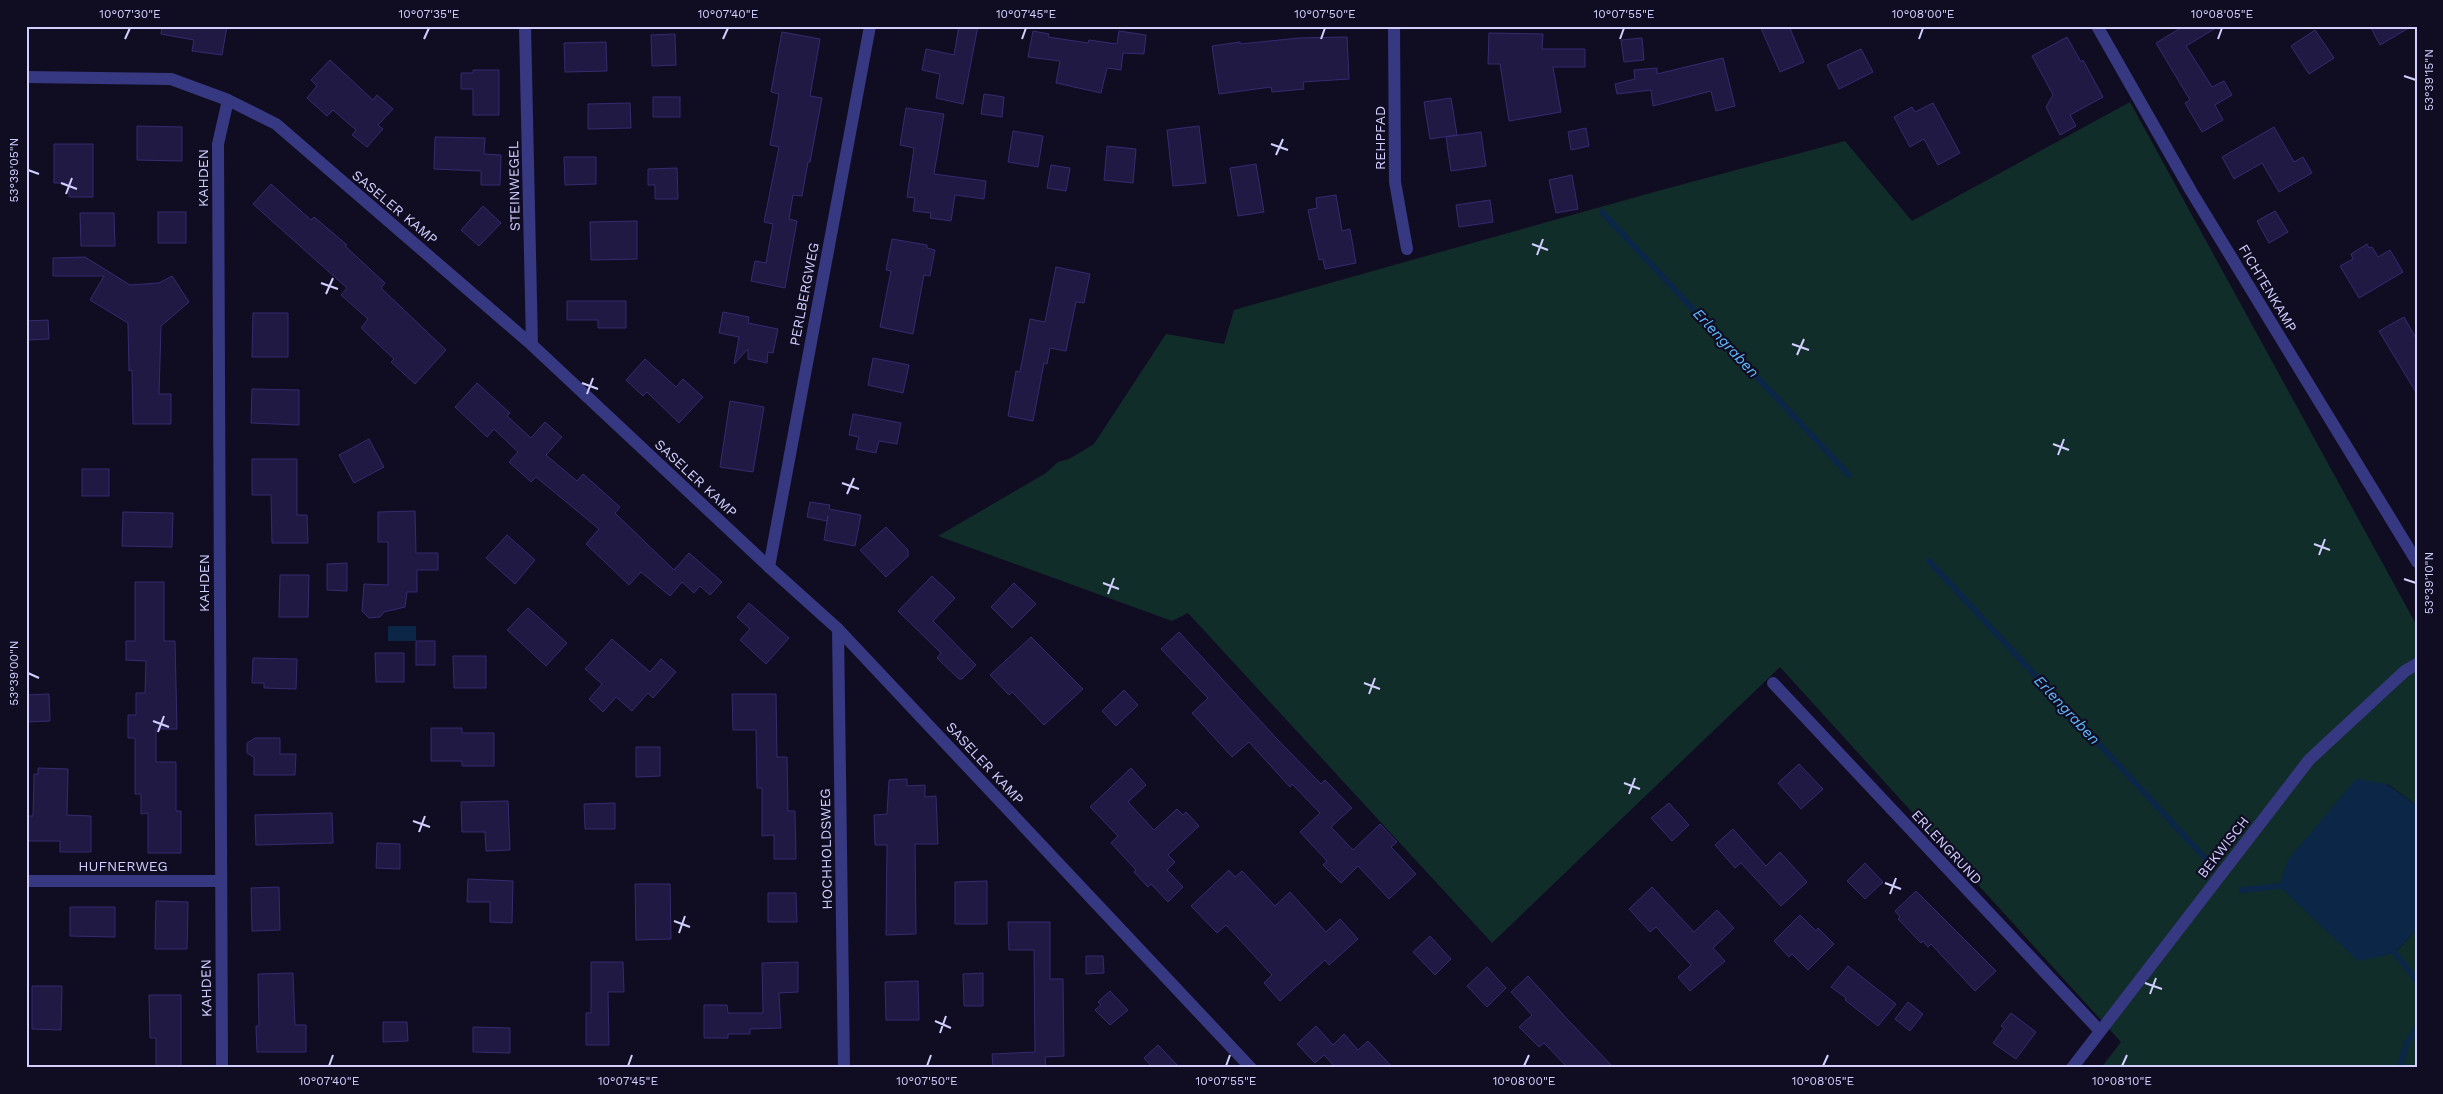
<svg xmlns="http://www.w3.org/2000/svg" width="2443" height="1094" font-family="'Work Sans',sans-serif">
	<rect width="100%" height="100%" fill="#100d23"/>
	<!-- green -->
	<path fill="#102d2a" d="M2130 102 2417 626V806L2388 784 2395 953 2417 929V1068H2101L2121 1042 1780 667 1492 943 1188 613 1172 621 938 536 1046 473 1058 462 1069 459 1094 444 1166 334 1224 344 1234 310 1654 192 1845 141 1912 221Z"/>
	<!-- water -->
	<g fill="#0c2648">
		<rect x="388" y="626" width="28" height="15"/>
		<path d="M2356 779 2387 784 2417 806V929L2395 953 2358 961 2279 886 2288 860Z"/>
	</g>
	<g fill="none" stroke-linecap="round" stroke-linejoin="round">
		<!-- stream -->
		<g stroke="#0c2648" stroke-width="6">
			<path d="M1602 212 1849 475"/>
			<path d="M1929 561 2205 858"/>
			<path d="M2242 890 2279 886"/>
			<path d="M2395 953 2417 981"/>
			<path d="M2399 1068 2407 1043 2417 1028"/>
		</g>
	</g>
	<!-- building -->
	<g fill="#201944" stroke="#352b70">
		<path d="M162 26H227L222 55 192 51 194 40 161 34Z"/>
		<path d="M959 26H978L963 104 936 98 940 74 922 70 926 49 954 55Z"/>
		<path d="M1760 26H1789L1804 62 1780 72Z"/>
		<path d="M2184 26H2219L2186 46 2212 87 2224 81 2232 95 2215 105 2223 120 2202 132 2185 103 2190 100 2156 43Z"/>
		<path d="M2370 26H2412L2380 45Z"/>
		<path d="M2315 30 2334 58 2309 74 2291 46Z"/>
		<path d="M1033 31 1049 34 1048 37 1088 43 1089 40 1117 44 1119 31 1146 35 1144 54 1123 53 1121 70 1107 68 1101 93 1056 83 1060 61 1028 57Z"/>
		<path d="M782 32 820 39 810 96 822 98 810 162H808L802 196 793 195 789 219 797 221 785 288 751 281 755 261 766 263 773 224 764 222 779 147 770 145 779 94 771 92Z"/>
		<path d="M1489 33 1543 34 1542 49H1585V67H1553L1561 112 1509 121 1500 64H1488Z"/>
		<path d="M675 34 676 65 652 66 651 35Z"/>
		<path d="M1347 37 1349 79 1303 82 1304 89 1272 92 1271 87 1219 94 1212 46 1240 42V44L1299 38Z"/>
		<path d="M2067 37 2081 62 2083 60 2103 97 2070 115 2076 126 2060 135 2046 107 2053 95 2032 56Z"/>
		<path d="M1642 38 1644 60 1624 62 1621 40Z"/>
		<path d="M606 42 607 71 565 72 564 43Z"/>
		<path d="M1861 49 1873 72 1839 89 1827 65Z"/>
		<path d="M1723 58 1735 106 1716 111 1711 91 1653 106 1651 90 1617 94 1615 84 1635 79 1634 70 1657 68V74Z"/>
		<path d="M330 60 373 100 377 95 393 109 378 125 383 129 367 147 352 135 356 130 333 110 327 116 307 98 317 86 311 80Z"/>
		<path d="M473 70H499V115H473V89H461V73H473Z"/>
		<path d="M984 94 1004 97 1002 117 981 114Z"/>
		<rect x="653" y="97" width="27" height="20"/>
		<path d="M1451 98 1457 135 1430 139 1424 102Z"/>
		<path d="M630 103 631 128 588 129V104Z"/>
		<path d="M1933 103 1960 153 1938 165 1924 139 1910 147 1894 117 1912 107 1915 112Z"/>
		<path d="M906 108 944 114 934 174 986 181 984 199 955 195 951 221 930 218 931 213 913 211 915 198 907 197 914 148 900 145Z"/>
		<path d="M137 126 182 127V161L137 160Z"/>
		<path d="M1199 126 1206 183 1173 186 1167 130Z"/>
		<path d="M2274 127 2294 162 2303 157 2312 173 2279 192 2262 163 2234 179 2222 157Z"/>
		<path d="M1586 128 1589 146 1571 150 1568 132Z"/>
		<path d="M1013 131 1043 136 1038 167 1008 162Z"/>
		<path d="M1481 132 1486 166 1451 171 1446 137Z"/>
		<path d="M435 137 485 138 484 154 501 155 500 185H481V171L434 169Z"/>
		<path d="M54 144H93V197H69V183H54Z"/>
		<path d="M1107 146 1136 149 1133 183 1104 180Z"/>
		<path d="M564 157H596V184L565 185Z"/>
		<path d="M1256 164 1264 212 1238 216 1230 168Z"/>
		<path d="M1051 165 1070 168 1066 191 1047 188Z"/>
		<path d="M677 168 678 199H655V185H648V169Z"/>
		<path d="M1572 175 1578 209 1556 213 1549 180Z"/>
		<path d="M271 184 311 220 314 217 347 245 345 246 385 283 381 288 446 350 415 384 391 362 394 359 361 328 368 319 341 295 347 288 253 204Z"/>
		<path d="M1336 195 1342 231 1350 229 1356 263 1325 269 1323 259 1319 260 1308 210 1317 208 1316 198Z"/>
		<path d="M1490 200 1493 222 1459 227 1456 205Z"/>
		<path d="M483 206 501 223 479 246 461 230Z"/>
		<path d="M2275 211 2288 232 2269 243 2257 221Z"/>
		<rect x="158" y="212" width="28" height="31"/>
		<path d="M80 213H114L115 246H81Z"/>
		<path d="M637 221V259L591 260 590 222Z"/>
		<path d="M892 239 927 245V248L935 250 930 276 924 275 913 334 880 327 891 271 886 270Z"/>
		<path d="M2367 244 2369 248 2372 247 2378 257 2390 250 2403 272 2359 298 2340 266 2353 259 2351 254Z"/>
		<path d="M85 257 130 285 159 283 172 276 189 302 161 326 159 394H171V424H133L132 370 129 371 128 323 90 300 104 276H53V258Z"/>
		<path d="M1056 267 1090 274 1084 303 1076 302 1066 351 1050 348 1047 364 1044 363 1033 421 1008 416 1016 371 1020 372 1030 319 1045 322Z"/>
		<path d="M567 301H626V328H598V320H567Z"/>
		<path d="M723 312 749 317 748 323 778 329 773 353 768 352 767 363 748 359V349L734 364 739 337 719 333Z"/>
		<path d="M253 313H288V357H252Z"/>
		<path d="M2404 317 2417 340V394L2379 331Z"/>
		<path d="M48 320 49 339 26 340V321Z"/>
		<path d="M873 358 909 365 903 393 868 385Z"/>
		<path d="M645 359 676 387 683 379 703 397 679 423 647 392 643 396 626 380Z"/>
		<path d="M477 383 510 413 507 416 531 438 545 422 562 437 546 455 577 481 583 474 600 489 620 507 615 513 674 570 689 553 722 582 710 595 700 586 694 593 682 582 670 596 641 572 629 585 586 544 599 529 536 477 531 482 509 462 518 452 494 429 487 437 455 407Z"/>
		<path d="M252 389 299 390V425L251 423Z"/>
		<path d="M730 401 764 407 753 472 720 467Z"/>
		<path d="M853 414 901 423 897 444 879 441 876 453 856 449 859 437 849 435Z"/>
		<path d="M369 439 384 467 354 483 339 455Z"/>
		<path d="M252 459H297V515H307L308 543H272L271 495H252Z"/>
		<rect x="82" y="469" width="27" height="27"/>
		<path d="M810 502 830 505 829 509 861 515 855 546 824 540 828 516 827 521 807 517Z"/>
		<path d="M415 511 416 553H438V570H417V592H407L405 607 384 612 380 617 369 618 362 611 364 584 388 585V542H378V512Z"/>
		<path d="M123 512 173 513 172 547 122 546Z"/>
		<path d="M886 527 908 550V556L886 577 860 550Z"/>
		<path d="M507 535 535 560 515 584 486 558Z"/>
		<path d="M347 563V591L327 590V564Z"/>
		<path d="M280 575H309L308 617H279Z"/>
		<path d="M932 576 955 598 933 621 976 665 962 679H959L937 658 941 653 898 611Z"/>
		<path d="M135 582H164V641H175L177 729H156V762H176V811H181V853H148V813L141 814V794H135V738H128V715H136V693H145L146 661 126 660V641H135Z"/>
		<path d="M1014 583 1036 604 1012 628 991 607Z"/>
		<path d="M749 603 789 638 766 664 740 640 750 629 737 617Z"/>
		<path d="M528 608 567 643 546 666 507 630Z"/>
		<path d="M1179 632 1276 738 1321 784 1325 780 1352 808 1331 827 1353 850 1380 824 1397 842 1391 847 1416 874 1389 899 1358 866 1341 883 1323 865 1327 861 1300 832 1320 813 1292 784 1290 787 1249 742 1232 757 1192 713 1208 698 1161 649Z"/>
		<path d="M1031 637 1083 689 1044 725 1012 692 1009 695 990 675Z"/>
		<path d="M612 639 650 672 661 659 676 672 653 698 648 693 632 711 616 697 603 712 589 699 602 684 585 669Z"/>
		<rect x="416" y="641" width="19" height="24"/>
		<path d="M375 653H404V682H376Z"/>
		<path d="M453 656H486V688H454Z"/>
		<path d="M253 658 297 659 296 689 264 688V683H252Z"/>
		<path d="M1124 690 1138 705 1116 726 1102 711Z"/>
		<path d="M49 694 50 721 26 722V695Z"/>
		<path d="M732 694H776L777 757H787L788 811H795L796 859H774V835L762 836V788H757L756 730H733Z"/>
		<path d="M431 728H462V733H494V766H462V761H431Z"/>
		<path d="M255 738H280V754H296L295 775H254V757L247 753V743Z"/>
		<path d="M636 747H660V776L636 777Z"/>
		<path d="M1799 764 1823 789 1801 809 1778 783Z"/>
		<path d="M38 768 68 769 67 815 91 816V852H60V841H26V816H33L34 774H38Z"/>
		<path d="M1131 768 1146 785 1128 802 1154 830 1177 809 1183 815 1186 812 1199 826 1168 855 1175 862 1167 870 1183 887 1168 902 1151 884 1148 887 1134 872 1136 870 1111 843 1118 836 1090 807Z"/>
		<path d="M907 779V786L925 785V797L936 796 938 844H915L916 934 886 935 887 845H875L874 815 887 814 889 780Z"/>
		<path d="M508 801 510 850 486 851 485 832H462L461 802Z"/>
		<path d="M615 803V829H585L584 804Z"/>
		<path d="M1669 803 1689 825 1672 841 1651 818Z"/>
		<path d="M332 813 333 843 256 845 255 815Z"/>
		<path d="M1733 829 1766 866 1780 852 1807 882 1781 906 1741 863 1735 868 1715 845Z"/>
		<path d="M377 843 400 844V869L376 868Z"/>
		<path d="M1865 863 1883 882 1865 899 1847 881Z"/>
		<path d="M1229 870 1235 877 1242 871 1275 906 1290 892 1326 932 1340 919 1358 939 1329 965 1325 960 1280 1001 1264 983 1272 975 1226 925 1217 933 1191 906Z"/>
		<path d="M468 879 513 881 512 923 490 922V902H467Z"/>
		<path d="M987 881V924H955V882Z"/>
		<path d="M635 884H670L671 939 636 940Z"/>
		<path d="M279 887 280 930 252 931 251 888Z"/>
		<path d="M1652 887 1694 932 1717 910 1734 928 1713 948 1725 961 1690 991 1678 977 1691 965 1656 927 1650 932 1629 909Z"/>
		<path d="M1916 891 1996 971 1975 991 1931 944 1928 947 1923 941 1921 943 1898 919 1900 917 1895 911Z"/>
		<path d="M768 893H796L797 922H768Z"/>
		<path d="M156 901 188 902 187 949H155Z"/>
		<path d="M70 907H115V937L70 936Z"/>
		<path d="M1800 915 1816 931 1818 928 1834 944 1808 970 1792 954 1789 957 1774 941Z"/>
		<path d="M1008 922H1050V979H1063L1064 1056 1045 1057 1046 1068H993L992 1054 1035 1052 1034 950H1009Z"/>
		<path d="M1430 936 1451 959 1435 975 1413 952Z"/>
		<path d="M1086 956H1103L1104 973 1086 974Z"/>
		<path d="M591 962H623L624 992H608L609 1045H586V1013H591Z"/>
		<path d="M798 962V992L779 993 781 1028 750 1029V1034H728V1038H704V1005H727L728 1013H763L762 963Z"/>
		<path d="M1848 966 1896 1004 1878 1026 1845 1000 1846 998 1831 987Z"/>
		<path d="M1487 967 1506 988 1487 1007 1467 986Z"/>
		<path d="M293 973 295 1025H306V1052H257L256 1026H259L258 974Z"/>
		<path d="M983 973V1006H964L963 974Z"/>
		<path d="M1528 976 1568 1020 1614 1068H1568L1544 1043 1539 1047 1519 1027 1532 1015 1511 992Z"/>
		<path d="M918 981 919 1020H886L885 982Z"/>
		<path d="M32 986H62L61 1030 32 1029Z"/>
		<path d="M1110 991 1128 1010 1110 1025 1095 1010 1101 1005 1098 1002Z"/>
		<path d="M149 995H181V1068H156V1038H150Z"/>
		<path d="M1908 1002 1923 1014 1910 1031 1895 1019Z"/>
		<path d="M2011 1013 2036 1032 2016 1059 1993 1043 2004 1028 2001 1026Z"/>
		<path d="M383 1022H407L408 1041 383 1042Z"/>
		<path d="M1316 1026 1333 1045 1344 1034 1358 1050 1368 1041 1393 1068H1336L1324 1055 1315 1063 1297 1044Z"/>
		<path d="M473 1027 510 1028V1053L473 1052Z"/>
		<path d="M1158 1045 1180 1068H1153L1144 1058Z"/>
	</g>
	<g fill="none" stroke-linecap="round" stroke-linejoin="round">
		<!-- minor -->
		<g stroke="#373882" stroke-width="12">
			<path d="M525 26 532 345"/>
			<path d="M1394 26 1395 182 1407 249"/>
			<path d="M2097 26 2191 191 2417 562"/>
			<path d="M26 77 171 79 228 100 276 124 532 345 769 567 838 629 1251 1068"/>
			<path d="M769 567 870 26"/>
			<path d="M838 629 844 1068"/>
			<path d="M1773 683 2100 1031"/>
			<path d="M26 881H220"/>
			<path d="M222 1068 218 144 228 100"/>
			<path d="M2072 1068 2309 760 2405 671 2417 664"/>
		</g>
	</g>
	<!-- ticks -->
	<path fill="none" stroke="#d2cfff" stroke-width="2" d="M125 39 130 28M424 39 429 28M723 39 728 28M1022 39 1026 28M1321 39 1325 28M1620 39 1624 28M1919 39 1923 28M2218 39 2222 28M2404 76 2416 80M1271 144 1288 150M1276 155 1283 139M28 170 39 174M61 183 77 189M66 194 72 178M1532 244 1548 250M1537 255 1543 239M321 283 338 289M326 294 333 278M1792 344 1809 350M1797 355 1804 339M582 383 598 389M587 394 593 378M2053 444 2069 450M2058 455 2064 439M842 483 859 489M847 494 854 478M2314 544 2330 550M2319 555 2325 539M2404 579 2416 583M1103 583 1119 589M1108 594 1114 578M28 673 39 678M1364 683 1380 689M1369 694 1375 678M153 721 169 727M158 732 164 716M1624 783 1640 789M1629 794 1635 778M413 821 430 827M419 832 425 816M1885 883 1901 889M1890 894 1896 878M674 921 690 927M679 933 685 916M2145 983 2162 989M2150 994 2156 978M935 1021 951 1028M940 1033 946 1016M329 1066 333 1055M628 1066 632 1055M927 1066 931 1055M1226 1066 1230 1055M1524 1066 1529 1055M1823 1066 1828 1055M2122 1066 2127 1055"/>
	<g text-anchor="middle" stroke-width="4.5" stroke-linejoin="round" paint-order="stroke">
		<!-- street labels -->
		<g font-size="14" fill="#d2cfff" stroke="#100d23">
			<text transform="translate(1380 138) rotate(-90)" y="5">REHPFAD</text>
			<text transform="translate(203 178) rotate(-90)" y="5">KAHDEN</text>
			<text transform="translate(514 186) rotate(-91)" y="5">STEINWEGEL</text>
			<text transform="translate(395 207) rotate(40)" y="5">SASELER KAMP</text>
			<text transform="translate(2268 288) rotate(59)" y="5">FICHTENKAMP</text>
			<text transform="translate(804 294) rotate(-79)" y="5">PERLBERGWEG</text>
			<text transform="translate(696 478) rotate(43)" y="5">SASELER KAMP</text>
			<text transform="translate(204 583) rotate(-90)" y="5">KAHDEN</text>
			<text transform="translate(985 763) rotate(47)" y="5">SASELER KAMP</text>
			<text transform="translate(1947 847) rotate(47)" y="5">ERLENGRUND</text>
			<text transform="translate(2223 847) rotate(-52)" y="5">BEKWISCH</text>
			<text transform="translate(826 849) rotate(-91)" y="5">HOCHHOLDSWEG</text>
			<text x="123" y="871">HUFNERWEG</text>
			<text transform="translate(206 988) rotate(-91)" y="5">KAHDEN</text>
		</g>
		<!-- water labels -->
		<g font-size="15" font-style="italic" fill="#5dbcff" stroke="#100d23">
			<text transform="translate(1726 343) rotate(47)" y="5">Erlengraben</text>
			<text transform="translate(2067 710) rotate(47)" y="5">Erlengraben</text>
		</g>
	</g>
	<!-- border -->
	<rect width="2443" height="1094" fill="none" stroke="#100d23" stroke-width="55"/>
	<rect x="28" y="28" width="2388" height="1038" fill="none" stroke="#d2cfff" stroke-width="2"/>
	<g font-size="12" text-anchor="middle" fill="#d2cfff">
		<text x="130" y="18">10°07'30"E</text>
		<text x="429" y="18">10°07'35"E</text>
		<text x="728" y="18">10°07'40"E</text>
		<text x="1026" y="18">10°07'45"E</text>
		<text x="1325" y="18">10°07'50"E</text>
		<text x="1624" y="18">10°07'55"E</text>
		<text x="1923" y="18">10°08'00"E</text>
		<text x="2222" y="18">10°08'05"E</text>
		<text transform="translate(2429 80) rotate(-90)" y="4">53°39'15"N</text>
		<text transform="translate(14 170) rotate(-90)" y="4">53°39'05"N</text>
		<text transform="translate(2429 583) rotate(-90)" y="4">53°39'10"N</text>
		<text transform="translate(14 673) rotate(-90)" y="4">53°39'00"N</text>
		<text x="329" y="1085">10°07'40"E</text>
		<text x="628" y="1085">10°07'45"E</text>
		<text x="927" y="1085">10°07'50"E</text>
		<text x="1226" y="1085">10°07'55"E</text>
		<text x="1524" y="1085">10°08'00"E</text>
		<text x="1823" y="1085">10°08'05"E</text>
		<text x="2122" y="1085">10°08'10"E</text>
	</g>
</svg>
